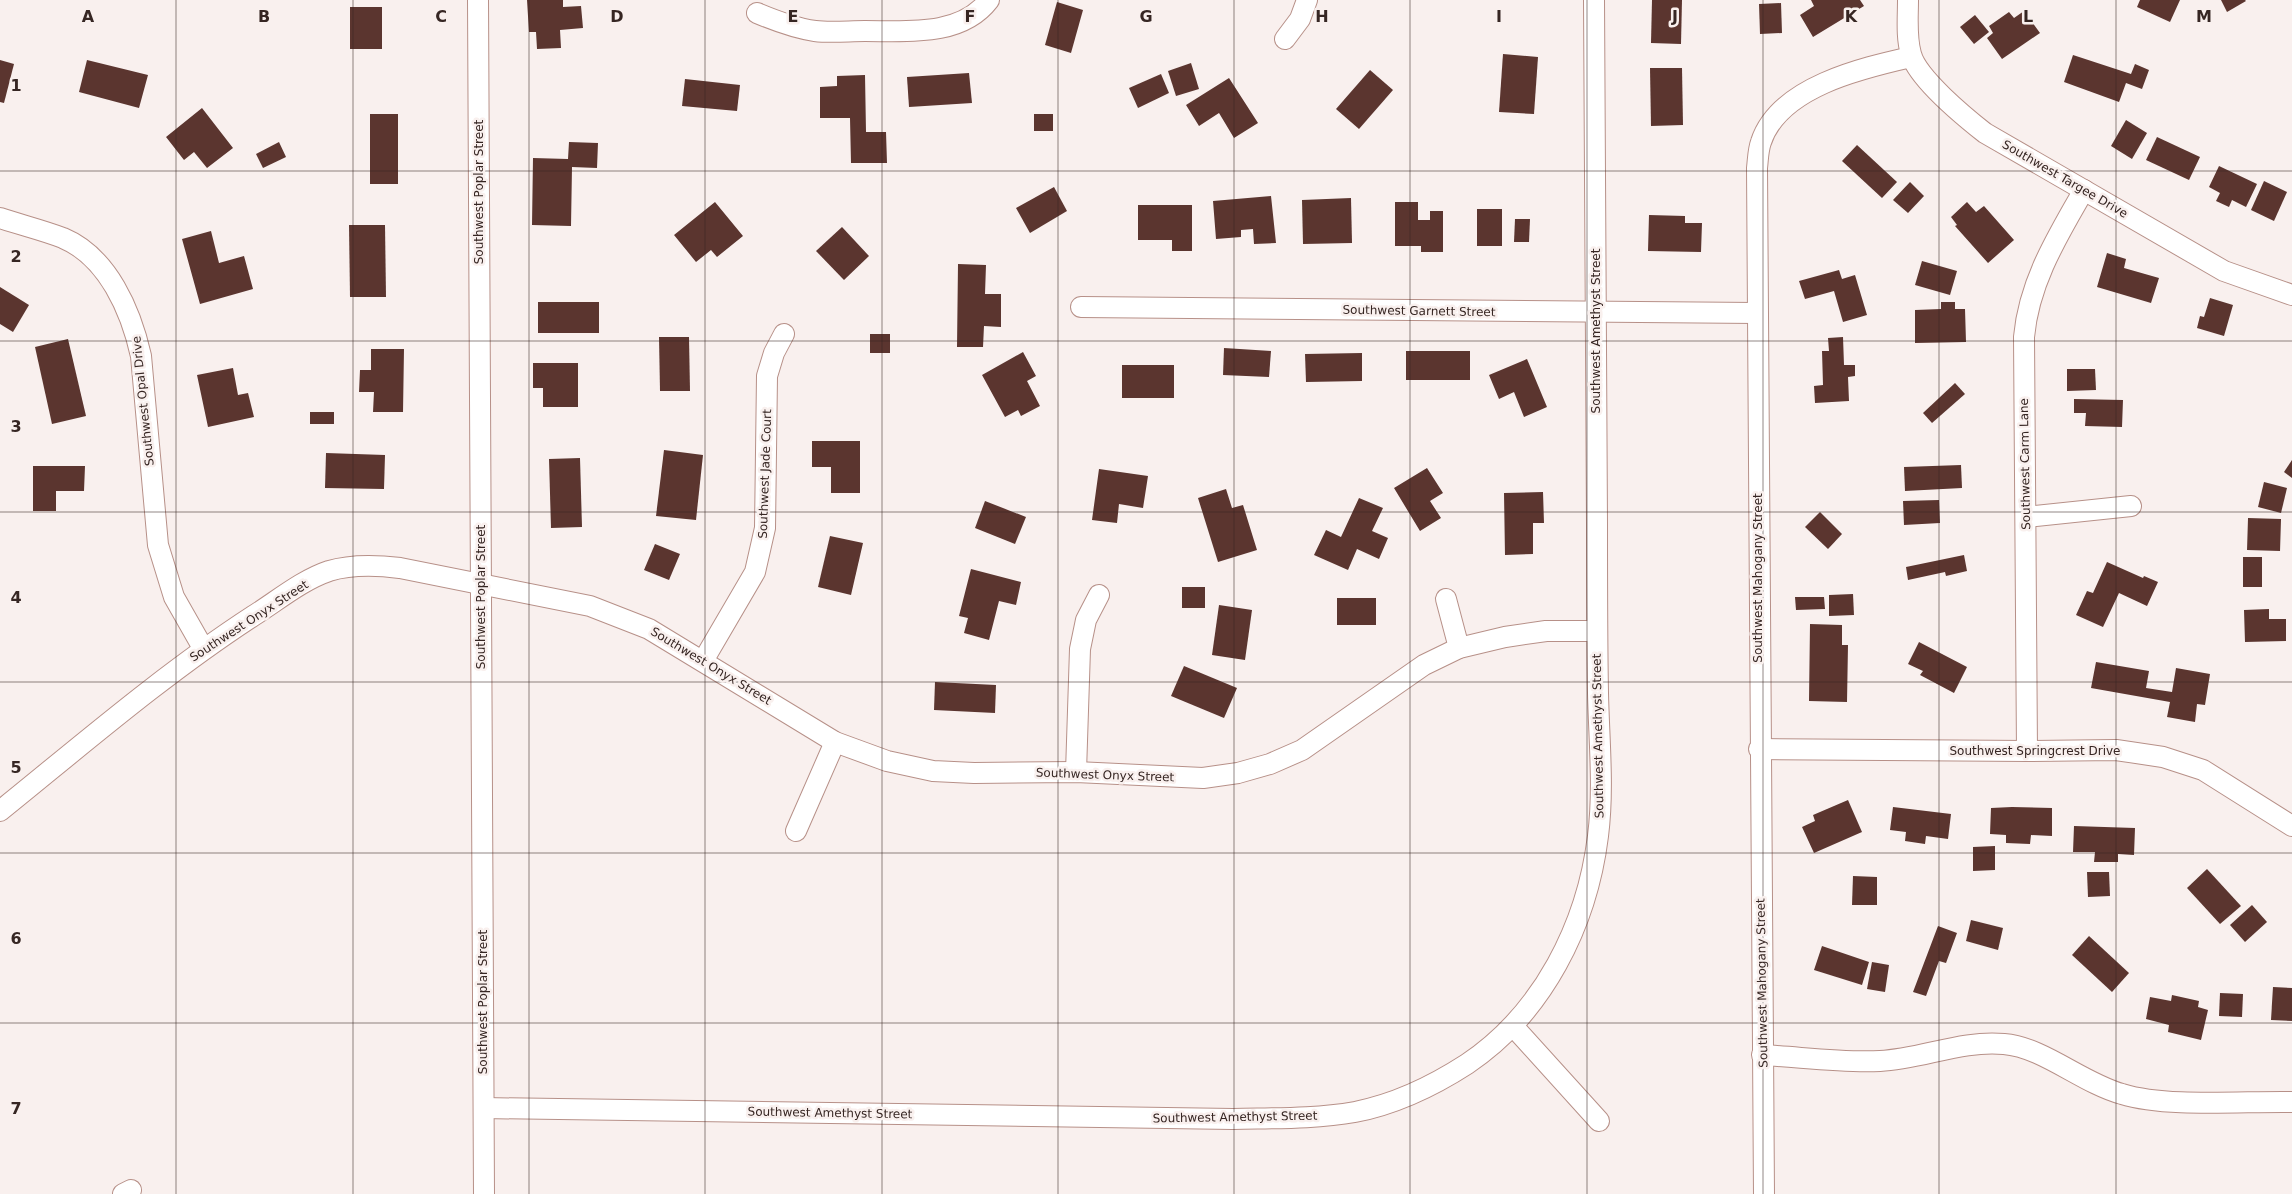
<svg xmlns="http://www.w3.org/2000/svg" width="2292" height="1194" font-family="'DejaVu Sans',sans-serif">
	<rect width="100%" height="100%" fill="#f9f0ee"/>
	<!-- building -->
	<g fill="#5b352f">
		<path d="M527 0H563V7L581 6 583 28 560 30 561 48 537 49 536 32H529Z"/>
		<path d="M1652 0H1682L1681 44 1651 43Z"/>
		<path d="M1811 0H1860L1864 6 1813 37 1800 15 1814 6Z"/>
		<path d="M2140 0H2180L2170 22 2137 7Z"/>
		<path d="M2221 0H2245L2246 1 2227 12Z"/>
		<path d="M1057 2 1083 10 1071 53 1045 45Z"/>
		<path d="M1781 3 1782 33 1760 34 1759 4Z"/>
		<rect x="350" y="7" width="32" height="42"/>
		<path d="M2024 11 2040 33 2002 59 1987 38 1993 33 1989 26 2009 12 2014 18Z"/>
		<path d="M1975 15 1989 32 1974 44 1960 27Z"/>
		<path d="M1503 54 1538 57 1534 114 1499 112Z"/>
		<path d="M2073 55 2131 74 2135 64 2149 70 2142 89 2126 83 2119 102 2064 82Z"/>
		<path d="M0 60 14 64 4 103 0 102Z"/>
		<path d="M87 60 148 75 139 108 79 92Z"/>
		<path d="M1191 63 1199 89 1176 96 1168 71Z"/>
		<path d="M1650 68H1682L1683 125 1651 126Z"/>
		<path d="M1370 70 1393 90 1359 129 1336 109Z"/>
		<path d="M969 73 972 103 909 107 907 77Z"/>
		<path d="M1161 74 1169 93 1138 108 1129 88Z"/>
		<path d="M865 75 866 132H886L887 163H851L850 118H820V87L837 86V76Z"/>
		<path d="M1229 78 1258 123 1234 138 1219 113 1199 126 1186 105Z"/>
		<path d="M685 79 740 85 737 111 682 106Z"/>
		<path d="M202 108 233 148 207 168 194 152 184 160 166 137Z"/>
		<rect x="370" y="114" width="28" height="70"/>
		<rect x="1034" y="114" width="19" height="17"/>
		<path d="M2126 120 2147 133 2132 159 2111 146Z"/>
		<path d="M2157 137 2200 157 2189 180 2146 160Z"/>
		<path d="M279 142 286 157 263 168 256 154Z"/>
		<path d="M569 142 598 143 597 168 572 167 571 226 532 225 533 158 568 159Z"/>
		<path d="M1857 145 1897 182 1882 198 1842 161Z"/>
		<path d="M2219 166 2257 184 2246 207 2232 200 2229 207 2216 201 2220 193 2209 187Z"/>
		<path d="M2264 181 2287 192 2274 221 2251 210Z"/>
		<path d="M1910 182 1924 196 1908 213 1893 200Z"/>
		<path d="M1054 187 1067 211 1030 233 1016 208Z"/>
		<path d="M1271 196 1276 243 1254 244 1253 229 1241 230V237L1216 239 1213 201Z"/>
		<path d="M1351 198 1352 243 1303 244 1302 200Z"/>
		<path d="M715 202 743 236 717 257 711 250 696 262 674 235Z"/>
		<path d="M1395 202H1418V220H1430V211H1443V252H1421V246H1395Z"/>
		<path d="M1967 202 1976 212 1984 206 2014 240 1988 263 1955 226 1957 225 1951 217Z"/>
		<path d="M1138 205H1192V251H1172V240H1138Z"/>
		<rect x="1477" y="209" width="25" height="37"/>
		<path d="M1649 215 1685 216V223H1702L1701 252 1648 251Z"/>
		<path d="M1515 219H1530L1529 242H1514Z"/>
		<path d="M349 225H385L386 297H350Z"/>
		<path d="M842 227 869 256 844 280 816 251Z"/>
		<path d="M211 231 219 263 244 256 253 289 200 304 182 239Z"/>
		<path d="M2107 253 2126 259 2124 268 2159 278 2151 303 2097 287Z"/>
		<path d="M1922 261 1957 271 1950 295 1915 285Z"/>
		<path d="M958 264 986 265 985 294H1001V327L984 326 983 347H957Z"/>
		<path d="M1839 270 1842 279 1855 275 1867 315 1843 322 1834 291 1805 299 1799 281Z"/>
		<path d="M0 287 29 305 13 332 0 324Z"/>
		<path d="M2210 298 2233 305 2224 336 2197 328 2200 316 2204 317Z"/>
		<rect x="538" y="302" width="61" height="31"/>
		<path d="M1941 302H1955V309H1965L1966 342 1915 343V310L1941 309Z"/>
		<rect x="870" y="334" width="20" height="19"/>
		<path d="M659 337H689L690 391H660Z"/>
		<path d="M1843 337 1844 365H1855V376L1848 377 1849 401 1815 403 1814 386 1823 385 1822 351H1829L1828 338Z"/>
		<path d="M68 339 86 416 52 424 35 347Z"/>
		<path d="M1224 348 1271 351 1269 377 1223 375Z"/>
		<path d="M371 349H404L403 412H373L374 392H359L360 370H371Z"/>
		<rect x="1406" y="351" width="64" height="29"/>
		<path d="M1023 352 1036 376 1027 381 1040 406 1021 416 1018 410 1005 417 982 375Z"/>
		<path d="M1362 353V381L1306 382 1305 354Z"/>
		<path d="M1527 359 1547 407 1524 417 1514 392 1499 399 1489 375Z"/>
		<path d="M533 363H578V407H543V388H533Z"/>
		<rect x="1122" y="365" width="52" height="33"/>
		<path d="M233 368 238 395 248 393 254 417 208 427 197 375Z"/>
		<path d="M2067 369H2095L2096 390 2067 391Z"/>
		<path d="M1955 383 1965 394 1932 423 1923 413Z"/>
		<path d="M2074 399 2123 400 2122 427 2085 426 2086 413H2074Z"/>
		<rect x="310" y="412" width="24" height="12"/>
		<path d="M812 441H860V493H831V467H812Z"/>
		<path d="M664 450 703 455 696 520 656 516Z"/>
		<path d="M326 453 385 455 384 489 325 488Z"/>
		<path d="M580 458 582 527 551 528 549 459Z"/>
		<path d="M2292 460V478L2284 472Z"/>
		<path d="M1961 465 1962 488 1905 491 1904 467Z"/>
		<path d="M33 466H85L84 491H56V511H33Z"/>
		<path d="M1427 468 1443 493 1430 501 1441 518 1420 531 1394 488Z"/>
		<path d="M1099 469 1148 476 1143 508 1119 504 1117 523 1092 520Z"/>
		<path d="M2264 482 2287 488 2281 513 2258 507Z"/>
		<path d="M1226 489 1232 508 1243 505 1257 550 1218 562 1198 498Z"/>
		<path d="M1543 492 1544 523H1533V554L1505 555 1504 493Z"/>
		<path d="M1359 498 1383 508 1372 531 1388 538 1379 559 1357 549 1348 570 1314 555 1326 530 1341 537Z"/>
		<path d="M1939 500 1940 523 1904 525 1903 501Z"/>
		<path d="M985 501 1026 517 1015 544 975 528Z"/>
		<path d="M1820 512 1842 534 1828 549 1805 527Z"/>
		<path d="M2248 518 2281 519 2280 551 2247 550Z"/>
		<path d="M830 536 863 543 851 595 818 587Z"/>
		<path d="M655 544 680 554 669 580 644 570Z"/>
		<path d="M1964 555 1967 571 1946 576 1945 572 1908 580 1906 567Z"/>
		<rect x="2243" y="557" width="19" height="30"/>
		<path d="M2107 562 2143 578 2144 576 2158 582 2147 606 2119 593 2103 627 2076 615 2087 591 2093 593Z"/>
		<path d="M971 569 1021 582 1016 605 999 601 989 640 964 633 968 618 959 616Z"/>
		<rect x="1182" y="587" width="23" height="21"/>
		<path d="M1853 594 1854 615 1829 616V595Z"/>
		<path d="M1795 597H1824L1825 609 1796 610Z"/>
		<rect x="1337" y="598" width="39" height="27"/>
		<path d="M1219 605 1252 610 1245 660 1212 655Z"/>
		<path d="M2269 609V619H2286V641L2245 642 2244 610Z"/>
		<path d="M1810 624 1842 625V645H1848L1847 702 1809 701Z"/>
		<path d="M1919 642 1967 667 1954 693 1920 675 1923 671 1908 664Z"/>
		<path d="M2096 662 2149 671 2146 688 2172 692 2176 668 2210 674 2205 705 2197 704 2195 722 2167 717 2170 702 2091 688Z"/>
		<path d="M1184 666 1237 688 1224 718 1171 696Z"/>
		<path d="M935 682 996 685 995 713 934 710Z"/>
		<path d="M1848 800 1862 832 1814 853 1802 827 1815 821 1813 815Z"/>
		<path d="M1893 807 1951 814 1948 839 1926 836 1925 844 1905 841 1906 832 1890 830Z"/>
		<path d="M2012 807 2052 808V836L2031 835 2030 844 2006 843V835L1990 834 1991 808Z"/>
		<path d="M2074 826 2135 828 2134 855 2118 854V862H2094L2095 852H2073Z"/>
		<path d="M1995 846V870L1973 871V847Z"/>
		<path d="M2207 869 2241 906 2220 924 2187 888Z"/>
		<path d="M2087 872H2109L2110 896 2088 897Z"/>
		<path d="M1853 876 1877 877V905H1852Z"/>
		<path d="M2252 905 2267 922 2245 942 2230 925Z"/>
		<path d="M1971 920 2003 928 1998 950 1966 941Z"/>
		<path d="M1938 926 1957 933 1946 963 1939 961 1926 996 1913 992Z"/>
		<path d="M2089 936 2129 973 2112 992 2072 955Z"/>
		<path d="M1822 946 1869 962 1862 985 1814 970Z"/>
		<path d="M1872 962 1889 965 1885 992 1867 989Z"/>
		<path d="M2273 987 2292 988V1021L2271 1020Z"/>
		<path d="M2220 993 2243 994 2242 1017 2219 1016Z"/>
		<path d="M2172 995 2199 1001 2198 1007 2208 1010 2201 1040 2168 1032 2169 1025 2146 1019 2150 997 2171 1001Z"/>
	</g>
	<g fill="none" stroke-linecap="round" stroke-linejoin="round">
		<!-- street casing -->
		<g stroke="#b79088" stroke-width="22">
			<g id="street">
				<path d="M478 0 484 1194"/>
				<path d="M1908 0C1908 18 1906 37 1911 54 1917 78 1966 118 1985 133L2224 271 2292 295"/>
				<path d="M757 13C776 21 794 28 815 31 831 33 849 31 865 31 906 31 961 37 989 0"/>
				<path d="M1285 39 1300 19 1307 0"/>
				<path d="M0 218C21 225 42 230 63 238 108 257 131 311 141 356L158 545 174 597 203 648"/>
				<path d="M1081 307 1756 313"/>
				<path d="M2026 517 2131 506"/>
				<path d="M1446 599 1459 648"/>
				<path d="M703 661 755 572 765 528 767 376 774 353 784 334"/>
				<path d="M1759 749 2027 751 2116 750 2163 757 2203 770 2292 826"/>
				<path d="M2027 751 2024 337C2029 282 2057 237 2084 190"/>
				<path d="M1076 772 1080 649 1086 620 1099 595"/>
				<path d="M0 811C83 744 164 674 253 616 277 601 302 580 329 571 352 564 376 565 400 568L590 606 649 629 835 742 887 761 933 771 974 773 1076 772 1203 778 1238 773 1270 764 1302 750 1424 665 1459 648 1505 637 1546 631H1597"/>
				<path d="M796 831 835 742"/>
				<path d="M1513 1026 1599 1121"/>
				<path d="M1762 1055C1801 1057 1841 1063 1880 1061 1922 1059 1961 1040 2004 1044 2043 1047 2082 1083 2122 1094 2167 1108 2243 1101 2292 1102"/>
				<path d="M484 1108 1233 1119C1274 1118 1315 1119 1355 1112 1396 1104 1433 1086 1467 1064 1543 1013 1587 925 1598 836 1604 789 1599 740 1598 693 1597 636 1597 580 1597 523 1596 349 1595 174 1594 0"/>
				<path d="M123 1194 131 1190"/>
				<path d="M1764 1194 1757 168C1758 160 1758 150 1761 142 1779 87 1862 68 1911 57"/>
			</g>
		</g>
		<!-- street -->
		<use href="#street" stroke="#fff" stroke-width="20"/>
	</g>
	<!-- grid -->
	<path fill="none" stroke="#362623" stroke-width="1" stroke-opacity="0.55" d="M176 0V1194M353 0V1194M529 0V1194M705 0V1194M882 0V1194M1058 0V1194M1234 0V1194M1410 0V1194M1587 0V1194M1763 0V1194M1939 0V1194M2116 0V1194M0 171H2292M0 341H2292M0 512H2292M0 682H2292M0 853H2292M0 1023H2292"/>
	<g text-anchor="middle" stroke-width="5" stroke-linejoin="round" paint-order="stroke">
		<!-- street labels -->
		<g font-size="12" fill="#362623" stroke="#f9f0ee">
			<text transform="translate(2065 179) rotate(30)" y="4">Southwest Targee Drive</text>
			<text transform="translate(479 192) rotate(-90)" y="4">Southwest Poplar Street</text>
			<text transform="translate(1419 311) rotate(1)" y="4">Southwest Garnett Street</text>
			<text transform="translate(1596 331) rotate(-90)" y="4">Southwest Amethyst Street</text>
			<text transform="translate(143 401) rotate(-96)" y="4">Southwest Opal Drive</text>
			<text transform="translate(2025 464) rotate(-91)" y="4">Southwest Carm Lane</text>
			<text transform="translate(765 474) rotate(-88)" y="4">Southwest Jade Court</text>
			<text transform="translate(1758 578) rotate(-90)" y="4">Southwest Mahogany Street</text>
			<text transform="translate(481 597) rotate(-90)" y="4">Southwest Poplar Street</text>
			<text transform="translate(249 621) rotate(-33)" y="4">Southwest Onyx Street</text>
			<text transform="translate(711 666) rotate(31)" y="4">Southwest Onyx Street</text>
			<text transform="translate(1598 736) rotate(-91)" y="4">Southwest Amethyst Street</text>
			<text x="2035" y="755">Southwest Springcrest Drive</text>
			<text transform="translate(1105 775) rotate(2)" y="4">Southwest Onyx Street</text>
			<text transform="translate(1762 983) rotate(-91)" y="4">Southwest Mahogany Street</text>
			<text transform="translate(483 1002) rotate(-90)" y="4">Southwest Poplar Street</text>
			<text transform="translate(830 1113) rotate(1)" y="4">Southwest Amethyst Street</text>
			<text transform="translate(1235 1117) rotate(-1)" y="4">Southwest Amethyst Street</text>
		</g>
	</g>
	<g font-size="16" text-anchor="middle" font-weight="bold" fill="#362623" stroke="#f9f0ee" stroke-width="5" stroke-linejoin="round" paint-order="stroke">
		<text x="88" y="22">A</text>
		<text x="264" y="22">B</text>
		<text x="441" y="22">C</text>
		<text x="617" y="22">D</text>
		<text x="793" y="22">E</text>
		<text x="970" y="22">F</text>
		<text x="1146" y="22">G</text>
		<text x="1322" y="22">H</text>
		<text x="1499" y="22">I</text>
		<text x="1675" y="22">J</text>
		<text x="1851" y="22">K</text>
		<text x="2028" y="22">L</text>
		<text x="2204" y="22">M</text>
		<text x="16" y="91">1</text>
		<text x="16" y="262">2</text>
		<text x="16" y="432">3</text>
		<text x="16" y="603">4</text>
		<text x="16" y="773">5</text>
		<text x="16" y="944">6</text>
		<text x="16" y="1114">7</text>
	</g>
</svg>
